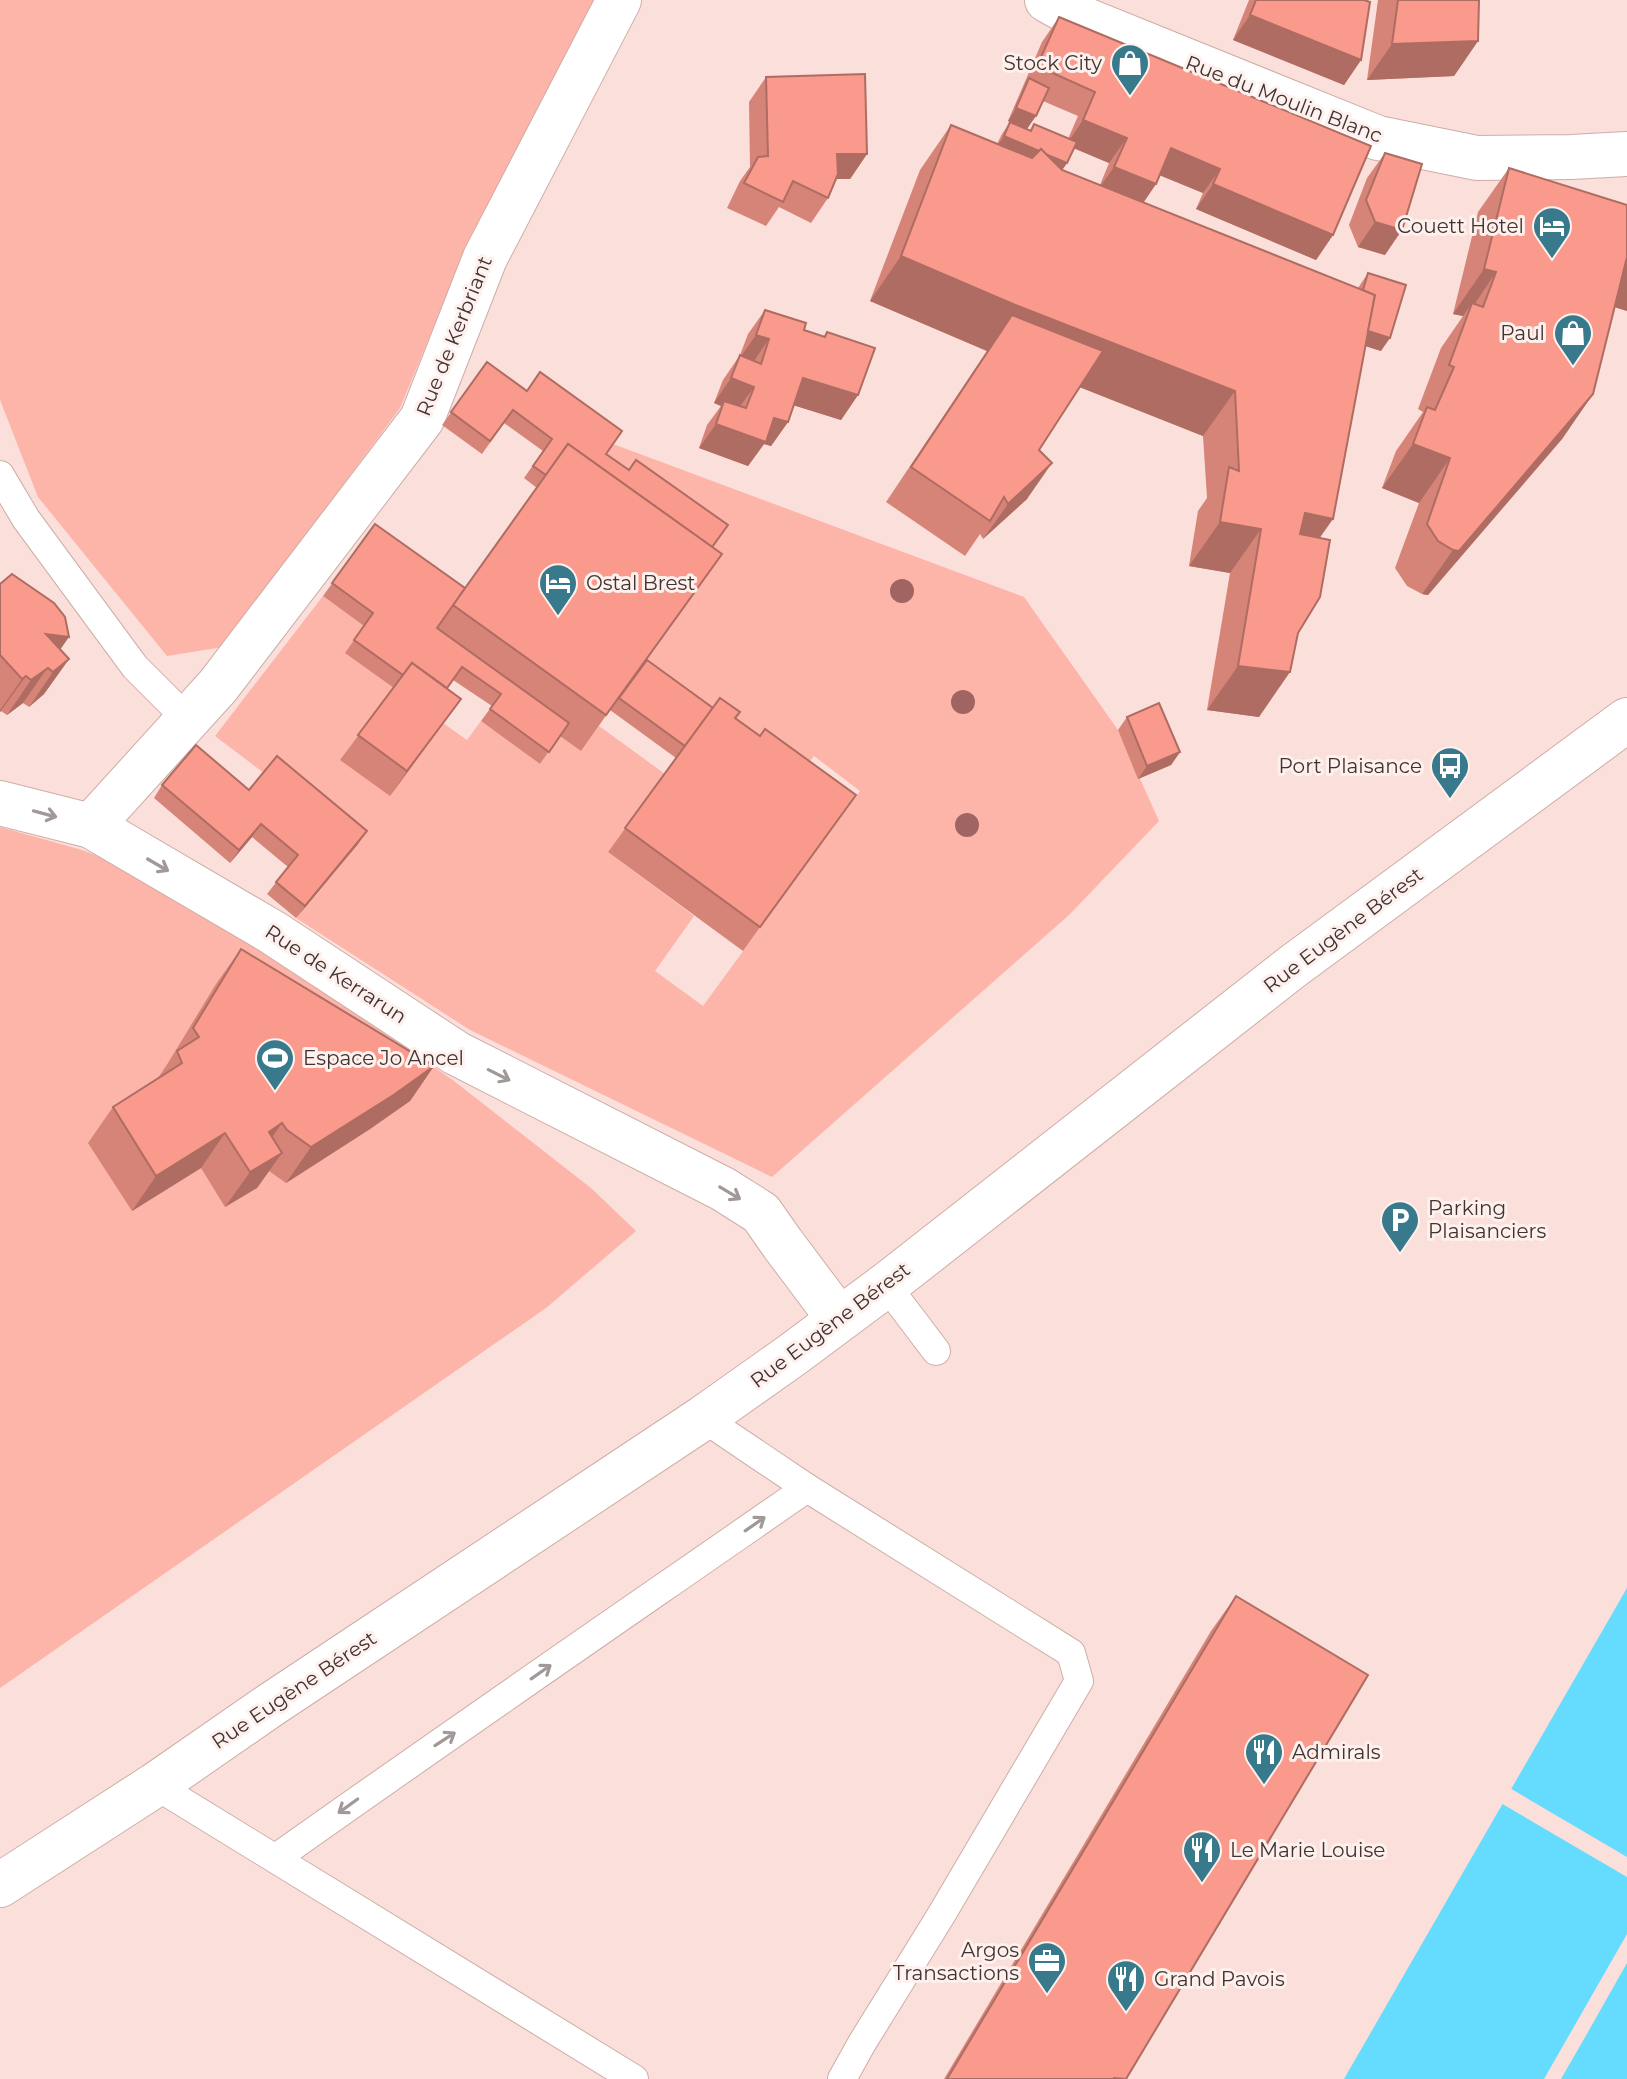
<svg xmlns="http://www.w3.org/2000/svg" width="1627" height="2079" font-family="Montserrat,sans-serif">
	<rect width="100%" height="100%" fill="#fbdfda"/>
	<!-- green -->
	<g fill="#fdb4a9">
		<path d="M0 0H603L468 244 400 408 223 647 167 656 38 497 0 400Z"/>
		<path d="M613 444 1024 597 1118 730 1159 821 1069 915 772 1177 470 1030 296 918 358 844 215 736 323 596 364 626 395 688 390 795 443 723 467 740 481 721 540 764 561 736 581 750 599 726 665 774 608 852 694 916 655 971 703 1006 860 791 814 756 792 785 747 737 644 663 598 467Z"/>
		<path d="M0 827 82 850 140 872 239 930 454 1081 591 1188 636 1231 546 1308 0 1688Z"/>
	</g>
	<!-- water -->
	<path fill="#65dbfe" d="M1627 1588V2079H1344Z"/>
	<!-- pier -->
	<g fill="#fbdfda">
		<path d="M1508 1787 1627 1857V1877L1499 1802Z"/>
		<path d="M1627 1934V1963L1588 2032 1561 2079H1544Z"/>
	</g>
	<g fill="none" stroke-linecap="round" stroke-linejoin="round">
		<!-- lane casing -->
		<g stroke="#ceada7" stroke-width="30">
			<g id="lane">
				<path d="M0 475 26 519 135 667 188 720"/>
				<path d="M886 1285 936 1351"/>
				<path d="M703 1418 807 1488 1071 1653 1079 1681 940 1917 862 2043 842 2079"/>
				<path d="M155 1785 634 2079"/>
				<path d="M276 1858C452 1733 630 1611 807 1488"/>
			</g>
		</g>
		<!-- street casing -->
		<g stroke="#ceada7" stroke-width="46">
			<g id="street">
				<path d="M1047 0 1076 16 1378 138 1477 158 1571 157 1627 154"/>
				<path d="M0 803 91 826 272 932 456 1053 723 1189 761 1213 782 1243 839 1319"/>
				<path d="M91 826 218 686 422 419 485 258 619 0"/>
			</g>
		</g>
		<!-- secondary casing -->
		<g stroke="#ceada7" stroke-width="46">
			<path id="secondary" d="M0 1885 155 1785 272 1704 703 1418 792 1355 886 1285 1292 967 1627 720"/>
		</g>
		<!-- lane -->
		<use href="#lane" stroke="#fff" stroke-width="28"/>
		<!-- street -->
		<use href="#street" stroke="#fff" stroke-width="44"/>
		<!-- secondary -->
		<use href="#secondary" stroke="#fff" stroke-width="44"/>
	</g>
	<!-- trees -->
	<g fill="#a06462">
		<circle cx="902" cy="591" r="12"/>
		<circle cx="963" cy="702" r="12"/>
		<circle cx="967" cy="825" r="12"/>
	</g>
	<!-- wall -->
	<g fill="#d68478" fill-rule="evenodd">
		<path d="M1249 0H1364L1361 60 1344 85 1233 40Z"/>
		<path d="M1378 0H1479L1478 41 1454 76 1367 80Z"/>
		<path d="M1059 17 1333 235 1316 260 1196 209 1203 193 1160 175 1156 184 1143 203 1358 288 1368 273 1381 351 1365 346 1298 633 1259 717 1207 710 1230 573 1189 566 1198 511 1207 498 1203 436 1080 387 1039 450 1027 499 983 539 980 534 965 556 886 502 987 351 870 301 920 170 951 125 997 144 1002 134 1010 122 1008 121 1042 42ZM1043 101 1078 116 1068 139 1034 124 1030 130 1027 129ZM1074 148 1109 163 1100 185 1062 170 1067 163Z"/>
		<path d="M766 77 867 154 850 179H836L828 198 811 223 779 207 766 226 727 208 740 181 750 167 749 102Z"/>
		<path d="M1385 153V255L1358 247 1349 225 1367 178Z"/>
		<path d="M1509 168 1627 205V311L1614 307 1593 394 1562 439 1428 595 1422 594 1407 586 1395 568 1419 503 1382 488 1396 451 1423 412 1418 409 1441 348 1463 316 1453 314 1478 212Z"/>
		<path d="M765 310 804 330 823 337 827 332 858 395 841 420 794 405 788 422 771 446 764 444 748 466 699 448 707 425 721 406 714 403 723 380 740 355 748 334Z"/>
		<path d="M487 362 606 454 712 547 697 590 627 687 713 708 735 718 760 736 856 795 743 951 608 852 676 758 610 710 617 700 581 751 560 736 540 764 481 721 492 706 453 680 447 689 461 699 390 796 340 760 394 688 345 653 364 626 323 596 375 524 465 588 537 488 524 478 543 451 504 423 482 454 442 425Z"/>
		<path d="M0 584 69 659 44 694 29 707 23 703 7 715 1 711 0 712Z"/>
		<path d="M1127 717 1180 752 1171 765 1138 779 1118 730Z"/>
		<path d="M162 785 249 790 358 844 296 918 267 894 288 867 252 837 230 863 154 798Z"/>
		<path d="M241 949 434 1066 410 1101 370 1129 286 1183 269 1171 257 1188 225 1207 201 1168 132 1211 88 1143 113 1107 158 1078 168 1063 216 984Z"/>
		<path d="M1236 1596 1126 2079H944L1211 1631Z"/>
	</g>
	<!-- shaded-wall -->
	<g fill="#ae6c62">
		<path d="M1250 15 1361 60 1344 85 1233 40Z"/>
		<path d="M1478 41 1454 76 1367 80 1392 44Z"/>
		<path d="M1016 108 1036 116 1027 129 1008 121Z"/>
		<path d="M1083 120 1127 138 1109 163 1066 145Z"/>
		<path d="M1004 136 1067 163 1058 176 995 149Z"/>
		<path d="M1171 148 1220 169 1203 193 1154 173Z"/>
		<path d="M837 154H867L850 179H820Z"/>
		<path d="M1114 167 1156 184 1139 209 1097 191Z"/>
		<path d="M1213 184 1333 235 1316 260 1196 209Z"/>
		<path d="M1375 222 1402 230 1385 255 1358 247Z"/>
		<path d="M901 256 1235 391 1203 436 988 351 1012 315 987 351 870 301Z"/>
		<path d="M1627 257V311L1596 301Z"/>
		<path d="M1484 269 1496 272 1470 311 1472 303 1463 316 1453 314Z"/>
		<path d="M1352 327 1390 338 1381 351 1344 339Z"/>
		<path d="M756 335 769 339 752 364 739 359Z"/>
		<path d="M731 378 754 387 736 412 724 401 721 406 714 403Z"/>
		<path d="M803 378 858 395 841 420 786 403Z"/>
		<path d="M1593 394 1562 439 1428 595 1422 594 1453 550Z"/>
		<path d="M774 418 788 422 771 446 764 444 748 466 699 448 716 424Z"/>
		<path d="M1413 444 1450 458 1419 503 1382 488Z"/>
		<path d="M1052 463 1027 499 983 539 1008 504Z"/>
		<path d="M1305 513 1333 519 1302 563 1274 557Z"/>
		<path d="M1220 522 1261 529 1230 573 1189 566Z"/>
		<path d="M46 634 69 637 23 703 7 715 31 680Z"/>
		<path d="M69 659 44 694 29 707 53 672Z"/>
		<path d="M1238 666 1290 672 1259 717 1207 710Z"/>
		<path d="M26 676 0 712V710L22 679Z"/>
		<path d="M461 699 443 723 390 796 407 771Z"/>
		<path d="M1180 752 1171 765 1138 779 1147 766Z"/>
		<path d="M261 824 252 837 230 863 239 850Z"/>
		<path d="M367 831 358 844 296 918 305 906Z"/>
		<path d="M434 1066 410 1101 370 1129 286 1183 311 1147Z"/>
		<path d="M282 1123 258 1158 245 1167 269 1132Z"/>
		<path d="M225 1133 201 1168 132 1211 156 1176Z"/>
		<path d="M282 1153 257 1188 225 1207 250 1172Z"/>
	</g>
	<!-- building -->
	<g fill="#f99a8c" stroke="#ae6c62" stroke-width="2">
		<path d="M1256 0H1364L1370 2 1361 60 1250 15Z"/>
		<path d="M1398 0H1479L1478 41 1392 44Z"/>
		<path d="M1059 17 1371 146 1333 235 1213 184 1220 169 1171 148 1156 184 1114 167 1127 138 1083 120 1095 92 1037 66Z"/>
		<path d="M865 74 867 154H837L838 174 828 198 793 181 783 202 744 183 758 157 768 156 766 77Z"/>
		<path d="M1029 78 1049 88 1036 116 1016 108Z"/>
		<path d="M1010 122 1031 131 1034 124 1077 142 1067 163 1045 154 1041 149 1039 151 1004 136Z"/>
		<path d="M951 125 1032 158 1041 149 1062 170 1375 295 1333 519 1305 513 1300 534 1330 540 1320 597 1298 633 1290 672 1238 666 1261 529 1220 522 1229 467 1239 471 1235 391 1018 306 901 256Z"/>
		<path d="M1385 153 1422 164 1402 230 1375 222 1366 200Z"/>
		<path d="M1509 168 1627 205V257L1593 394 1459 551 1453 550 1438 541 1427 524 1450 458 1413 444 1427 407 1435 410 1454 367 1449 365 1472 303 1483 307 1496 272 1484 269Z"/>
		<path d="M1368 273 1406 285 1390 338 1368 331 1375 295 1363 290Z"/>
		<path d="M765 310 806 323 804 330 825 337 827 332 875 348 858 395 803 378 788 422 774 418 766 442 716 424 724 401 746 408 754 387 731 378 740 355 761 364 769 339 756 335Z"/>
		<path d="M1012 315 1103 351 1039 450 1052 463 1008 504 1004 497 990 521 911 467Z"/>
		<path d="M487 362 527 391 540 372 622 431 606 454 629 470 636 460 728 525 712 547 568 444 546 475 533 466 552 439 513 410 490 441 451 412Z"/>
		<path d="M568 444 722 554 606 715 453 605Z"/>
		<path d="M375 524 465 588 437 628 569 723 549 752 490 709 501 694 462 667 447 688 412 663 403 675 354 640 373 613 332 583Z"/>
		<path d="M12 574 54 603 65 617 69 637 46 634 69 659 53 672 48 668 31 680 26 676 22 679 0 655V584Z"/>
		<path d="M647 660 713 708 685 746 619 698Z"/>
		<path d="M412 663 461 699 407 771 358 735Z"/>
		<path d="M720 698 740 712 735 718 760 736 765 729 856 795 760 927 625 828Z"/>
		<path d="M1159 703 1180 752 1147 766 1127 717Z"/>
		<path d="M196 745 249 790 277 756 367 831 305 906 276 882 298 855 261 824 239 850 162 785Z"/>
		<path d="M241 949 434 1066 395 1094 311 1147 287 1130 282 1123 269 1132 282 1153 250 1172 225 1133 156 1176 113 1107 182 1063 177 1051 199 1037 193 1028Z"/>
		<path d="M1236 1596 1368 1675 1126 2079 1114 2078V2079H947Z"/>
	</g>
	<!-- one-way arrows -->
	<defs><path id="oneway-shaft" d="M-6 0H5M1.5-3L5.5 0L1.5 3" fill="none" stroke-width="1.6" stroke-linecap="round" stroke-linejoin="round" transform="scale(2)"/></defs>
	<g stroke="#a09998">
		<use href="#oneway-shaft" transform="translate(45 814) rotate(15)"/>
		<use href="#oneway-shaft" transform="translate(158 865) rotate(30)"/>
		<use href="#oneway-shaft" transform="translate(499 1075) rotate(27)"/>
		<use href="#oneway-shaft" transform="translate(730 1193) rotate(31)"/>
		<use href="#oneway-shaft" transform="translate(755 1524) rotate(-35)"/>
		<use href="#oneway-shaft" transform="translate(541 1672) rotate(-35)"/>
		<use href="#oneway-shaft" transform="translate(445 1739) rotate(-33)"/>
		<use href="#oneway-shaft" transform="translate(348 1806) rotate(144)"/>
	</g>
	<!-- icons -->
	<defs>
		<g id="shop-pin" transform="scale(2)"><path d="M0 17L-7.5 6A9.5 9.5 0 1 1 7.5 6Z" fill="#38798c" stroke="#fef0ed"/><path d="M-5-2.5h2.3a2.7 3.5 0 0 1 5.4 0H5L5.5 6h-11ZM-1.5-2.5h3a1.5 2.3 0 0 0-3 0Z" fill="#fff"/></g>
		<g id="hotel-pin" transform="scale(2)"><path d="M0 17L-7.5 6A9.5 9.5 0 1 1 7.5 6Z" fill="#38798c" stroke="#fef0ed"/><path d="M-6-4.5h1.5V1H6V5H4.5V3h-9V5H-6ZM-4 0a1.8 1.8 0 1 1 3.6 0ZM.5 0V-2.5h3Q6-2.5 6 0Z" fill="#fff"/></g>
		<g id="bus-pin" transform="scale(2)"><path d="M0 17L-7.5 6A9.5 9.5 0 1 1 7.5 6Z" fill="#38798c" stroke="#fef0ed"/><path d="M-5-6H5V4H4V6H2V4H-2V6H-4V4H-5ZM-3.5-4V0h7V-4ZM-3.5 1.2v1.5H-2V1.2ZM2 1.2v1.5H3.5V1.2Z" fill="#fff"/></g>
		<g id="stadium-pin" transform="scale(2)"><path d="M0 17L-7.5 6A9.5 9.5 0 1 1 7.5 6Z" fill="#38798c" stroke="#fef0ed"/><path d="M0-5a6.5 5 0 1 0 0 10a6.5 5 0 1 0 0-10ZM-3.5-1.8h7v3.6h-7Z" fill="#fff"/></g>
		<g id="parking-pin" transform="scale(2)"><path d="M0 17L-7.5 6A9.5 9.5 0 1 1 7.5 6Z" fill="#38798c" stroke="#fef0ed"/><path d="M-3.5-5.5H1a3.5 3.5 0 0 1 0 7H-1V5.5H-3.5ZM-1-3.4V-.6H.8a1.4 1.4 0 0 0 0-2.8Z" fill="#fff"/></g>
		<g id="restaurant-pin" transform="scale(2)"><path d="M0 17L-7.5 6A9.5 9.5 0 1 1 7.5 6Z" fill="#38798c" stroke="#fef0ed"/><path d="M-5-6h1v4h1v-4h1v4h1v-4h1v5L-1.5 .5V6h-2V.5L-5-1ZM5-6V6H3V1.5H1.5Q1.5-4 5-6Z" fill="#fff"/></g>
		<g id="office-pin" transform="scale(2)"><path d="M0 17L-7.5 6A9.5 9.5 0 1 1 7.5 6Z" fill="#38798c" stroke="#fef0ed"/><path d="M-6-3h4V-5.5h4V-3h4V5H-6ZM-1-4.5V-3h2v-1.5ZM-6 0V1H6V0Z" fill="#fff"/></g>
	</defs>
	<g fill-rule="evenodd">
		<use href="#shop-pin" x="1130" y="63"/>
		<use href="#hotel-pin" x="1552" y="226"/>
		<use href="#shop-pin" x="1573" y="333"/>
		<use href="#hotel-pin" x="558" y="583"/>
		<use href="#bus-pin" x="1450" y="766"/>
		<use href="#stadium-pin" x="275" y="1058"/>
		<use href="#parking-pin" x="1400" y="1220"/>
		<use href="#restaurant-pin" x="1264" y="1752"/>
		<use href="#restaurant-pin" x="1202" y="1850"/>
		<use href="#office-pin" x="1047" y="1961"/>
		<use href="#restaurant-pin" x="1126" y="1979"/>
	</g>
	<g text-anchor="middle" stroke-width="6" stroke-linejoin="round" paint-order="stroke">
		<!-- poi labels -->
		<g font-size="20" fill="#413331" stroke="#fef0ed" text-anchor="start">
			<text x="1102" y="70" text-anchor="end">Stock City</text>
			<text x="1524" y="233" text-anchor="end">Couett Hotel</text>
			<text x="1545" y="340" text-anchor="end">Paul</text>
			<text x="586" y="590">Ostal Brest</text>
			<text x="1422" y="773" text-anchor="end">Port Plaisance</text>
			<text x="303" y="1065">Espace Jo Ancel</text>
			<text x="1428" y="1215">Parking<tspan x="1428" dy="23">Plaisanciers</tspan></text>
			<text x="1292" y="1759">Admirals</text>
			<text x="1230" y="1857">Le Marie Louise</text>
			<text x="1019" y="1957" text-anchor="end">Argos<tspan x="1019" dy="23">Transactions</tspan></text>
			<text x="1154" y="1986">Grand Pavois</text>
		</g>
		<!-- street labels -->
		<g font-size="20" fill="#413331" stroke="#fef0ed">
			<text transform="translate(1284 99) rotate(21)" y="7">Rue du Moulin Blanc</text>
			<text transform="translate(454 336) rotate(-68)" y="7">Rue de Kerbriant</text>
			<text transform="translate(1343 930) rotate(-37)" y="7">Rue Eugène Bérest</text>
			<text transform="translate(336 974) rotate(33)" y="7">Rue de Kerrarun</text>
			<text transform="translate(830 1325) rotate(-37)" y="7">Rue Eugène Bérest</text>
			<text transform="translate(294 1690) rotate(-34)" y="7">Rue Eugène Bérest</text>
		</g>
	</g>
</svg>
